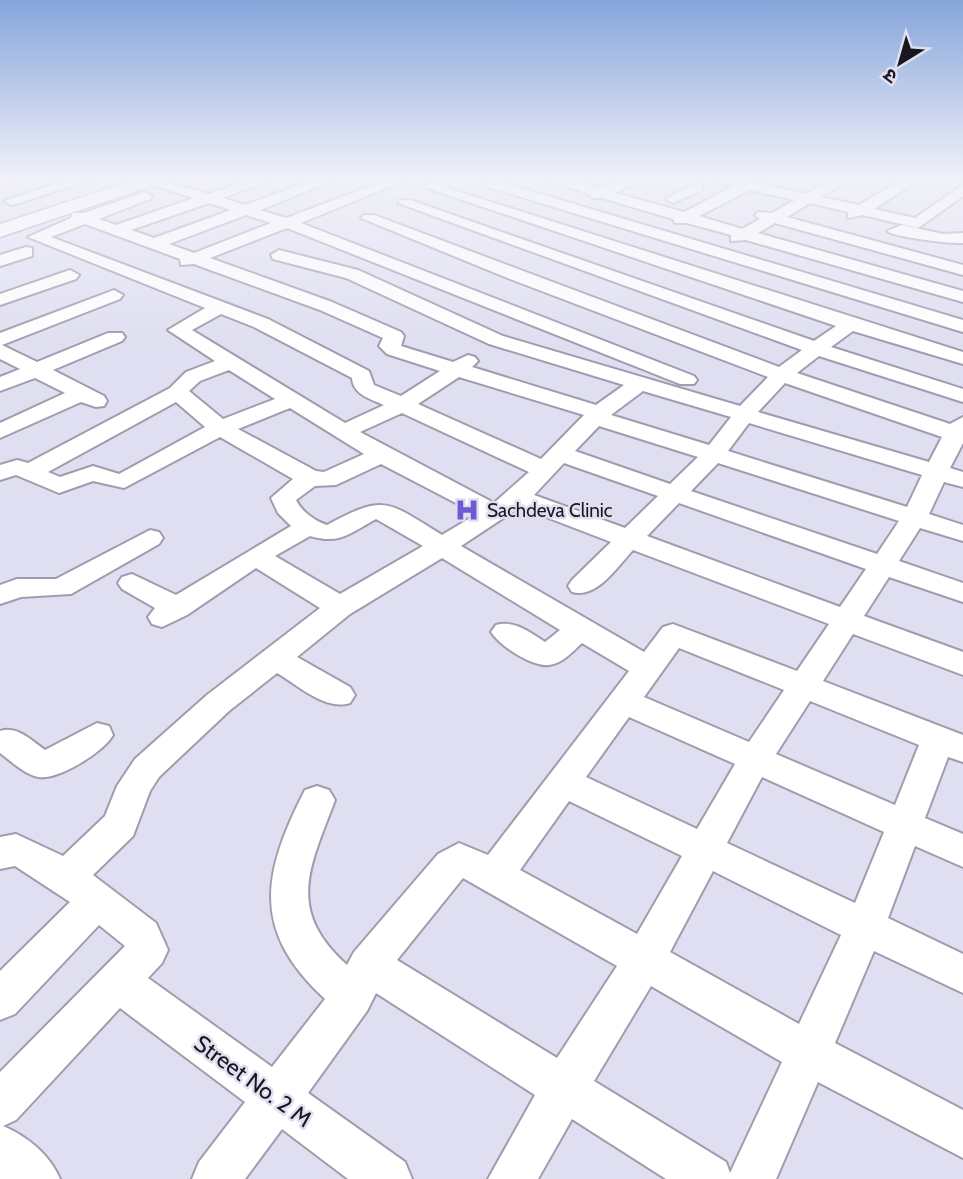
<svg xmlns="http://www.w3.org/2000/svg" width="963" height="1179" font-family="Cabin,'Noto Sans Devanagari',sans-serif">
	<rect width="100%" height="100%" fill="#e0dff1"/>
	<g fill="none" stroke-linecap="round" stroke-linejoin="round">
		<!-- minor casing -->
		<g stroke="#9e9dae" stroke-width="4">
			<g id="minor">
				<path d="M0 177H22L0 186Z"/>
				<path d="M77 177H99L16 204 11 205 4 201Z"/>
				<path d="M147 177 209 194 258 177H278L223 198 245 205 322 177H342L260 210 286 218 394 177H413L301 223 694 376 697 380 694 384H680L287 228 210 258 332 302 401 332 404 336 401 346 453 362 468 355 475 357 478 361 472 367 596 405 624 385 489 344 346 278 273 259 271 255 279 250 358 270 503 336 740 406 768 377 510 279 361 218 364 215H374L779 367 802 350 398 203 400 200H410L814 341 836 326 424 187 444 177H463L444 187 963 352V364L853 331 831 347 963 389V402L819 356 797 373 950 424 963 417V443L950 468 963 472V487L944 482 929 514 963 525V541L920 528 899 561 963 583V602L889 577 864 616 963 652V675L853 634 823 681 963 735V762L948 757 925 818 963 834V867L915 846 888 918 963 954V993L874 951 835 1043 963 1110V1158L818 1082 776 1179H666L572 1119 538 1179H488L535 1095 376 993 367 1011 308 1093 405 1162 412 1179H348L282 1129 245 1179H192L199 1162 245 1102 120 1008 16 1120 3 1126C27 1136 50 1155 60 1179H0V1072L125 946 99 925 15 1014 0 1020V971L70 902 15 866 0 869V837L16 834 63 856 105 816 117 786 135 759 207 695 320 608 256 568 187 615 162 627 152 624 148 617 155 608 122 589 118 583 122 577 132 574 176 595 291 526 278 513 271 498 293 479 220 437 124 488 93 481 59 493 16 475 0 480V465L17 460 28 463 170 388 186 372 215 361 168 330 205 308 28 237 71 218 72 213H84L145 192 152 196 150 199 99 219 116 225 194 198 146 183ZM209 203 231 210 154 238 131 230ZM246 215 271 223 194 253 169 244ZM85 224 180 259 181 265 194 264 320 310 383 338 379 346 387 354 440 371 401 396 374 385 369 371 268 319 51 237ZM221 314 254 327 352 378C353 395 371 399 384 405L345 423 192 330ZM229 370 275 399 223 419 189 391 200 381ZM459 377 584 415 541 459 418 404ZM785 383 942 437 929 462 758 412ZM643 391 731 417 709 445 611 415ZM176 402 205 427 119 474 93 466 60 477 48 472ZM290 408 364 454 324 472 316 471 238 429ZM402 413 529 472 494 503 360 432ZM749 423 922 475 907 507 728 451ZM599 426 698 457 670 484 575 451ZM564 463 658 496 625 528 534 495ZM718 463 899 521 877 554 691 491ZM381 464 477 514 442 535C388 502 386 493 327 525 315 521 302 512 296 500L315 486 336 485ZM679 503 866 569 840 607 647 536ZM520 507 611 542 572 580 568 586 572 592C597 599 617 567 633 550L829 624 797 671 673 624 663 627 644 652 461 546ZM376 519 423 546 340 594 275 556 310 536C340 545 350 533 376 519ZM442 558 560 630 545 642C529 632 515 620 496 625L491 632C500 646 532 667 549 665 562 664 573 651 582 643L629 671 488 855 459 843 438 854 354 952 347 965C285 910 310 867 335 800L329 790 317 786 305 790C262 874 251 931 325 999L272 1067 148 978 162 963 168 950 156 923 93 875 133 836 150 791 159 777 229 711 277 673C298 685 325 711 350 703L355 695 350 687 297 657 350 614ZM679 648 784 690 749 742 644 697ZM810 701 919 745 895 805 776 754ZM629 717 735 764 697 829 586 777ZM762 777 884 832 855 903 727 843ZM569 801 682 856 637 934 520 870ZM713 871 841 935 799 1024 670 952ZM463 878 617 966 557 1058 397 960ZM651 986 782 1062 730 1173 726 1162 594 1081Z"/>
				<path d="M538 177H560L600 188 627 177H646L615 193 684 212 734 186 704 177H729L806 194 837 177H854L821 197 859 205 906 177H923L874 209 915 218 963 185V196L918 228 863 215 848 218V212L810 203 787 217 963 265V275L775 223 758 233 963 291V302L746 240 731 241V235L687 223H675L673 219 602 198H592L590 194ZM750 190 795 200 772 213 758 212 755 215 760 219 742 229 699 216Z"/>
				<path d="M490 179 963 320V332L485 186 483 183Z"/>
				<path d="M697 183 702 184V190L673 203 666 199Z"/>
				<path d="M902 225 943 234 963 233V243C951 244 894 237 887 231Z"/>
				<path d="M26 247 32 248V256L0 266V255Z"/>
				<path d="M70 270 79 275 76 279 0 305V294Z"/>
				<path d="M114 290 123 295 120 299 2 345 37 362 108 333H122L125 337 122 341 53 370 104 396 107 401 104 406 96 407 81 402 0 438V423L65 393 35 378 0 391V377L20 369 0 359V333Z"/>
				<path d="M150 530 159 532 163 538 159 544 71 594 21 597 0 604V585L17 579H56Z"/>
				<path d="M97 723 109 726 113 735C104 752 57 781 38 777 24 774 11 761 0 753V731C17 725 32 741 45 750Z"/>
			</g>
		</g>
		<!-- major casing -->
		<g stroke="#9e9dae" stroke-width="3">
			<path id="major" d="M143 177H169L166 181 0 237V224Z"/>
		</g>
		<!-- minor -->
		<use href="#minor" fill="#fff" fill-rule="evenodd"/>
		<!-- major -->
		<use href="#major" fill="#fff" fill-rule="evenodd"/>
	</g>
	<!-- sky -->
	<linearGradient id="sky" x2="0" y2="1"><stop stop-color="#86a5db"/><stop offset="0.52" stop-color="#f1f1f9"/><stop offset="1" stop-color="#f1f1f9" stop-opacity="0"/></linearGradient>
	<rect width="963" height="342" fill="url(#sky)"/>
	<!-- icons -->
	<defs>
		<g id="hospital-bare" transform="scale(1.89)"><path d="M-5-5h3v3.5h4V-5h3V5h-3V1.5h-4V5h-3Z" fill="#7159d3" stroke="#e0dff1" stroke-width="2.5" paint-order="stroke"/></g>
	</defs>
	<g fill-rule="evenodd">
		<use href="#hospital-bare" x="467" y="510"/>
	</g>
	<g text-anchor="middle" stroke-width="5" stroke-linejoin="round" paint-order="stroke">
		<!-- poi labels -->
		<g font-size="19" fill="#18171e" stroke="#e0dff1" text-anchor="start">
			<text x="487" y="517">Sachdeva Clinic</text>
		</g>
		<!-- near-street labels -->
		<g font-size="23" fill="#18171e" stroke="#e0dff1">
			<text transform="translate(253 1081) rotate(36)" y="8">Street No. 2 M</text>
		</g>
	</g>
	<!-- north arrow -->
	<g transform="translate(900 63) rotate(217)" stroke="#e0dff1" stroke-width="5" paint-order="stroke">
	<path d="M0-5L12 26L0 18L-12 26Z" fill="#18171e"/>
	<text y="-10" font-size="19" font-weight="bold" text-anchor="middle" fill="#18171e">उ</text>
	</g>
</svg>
